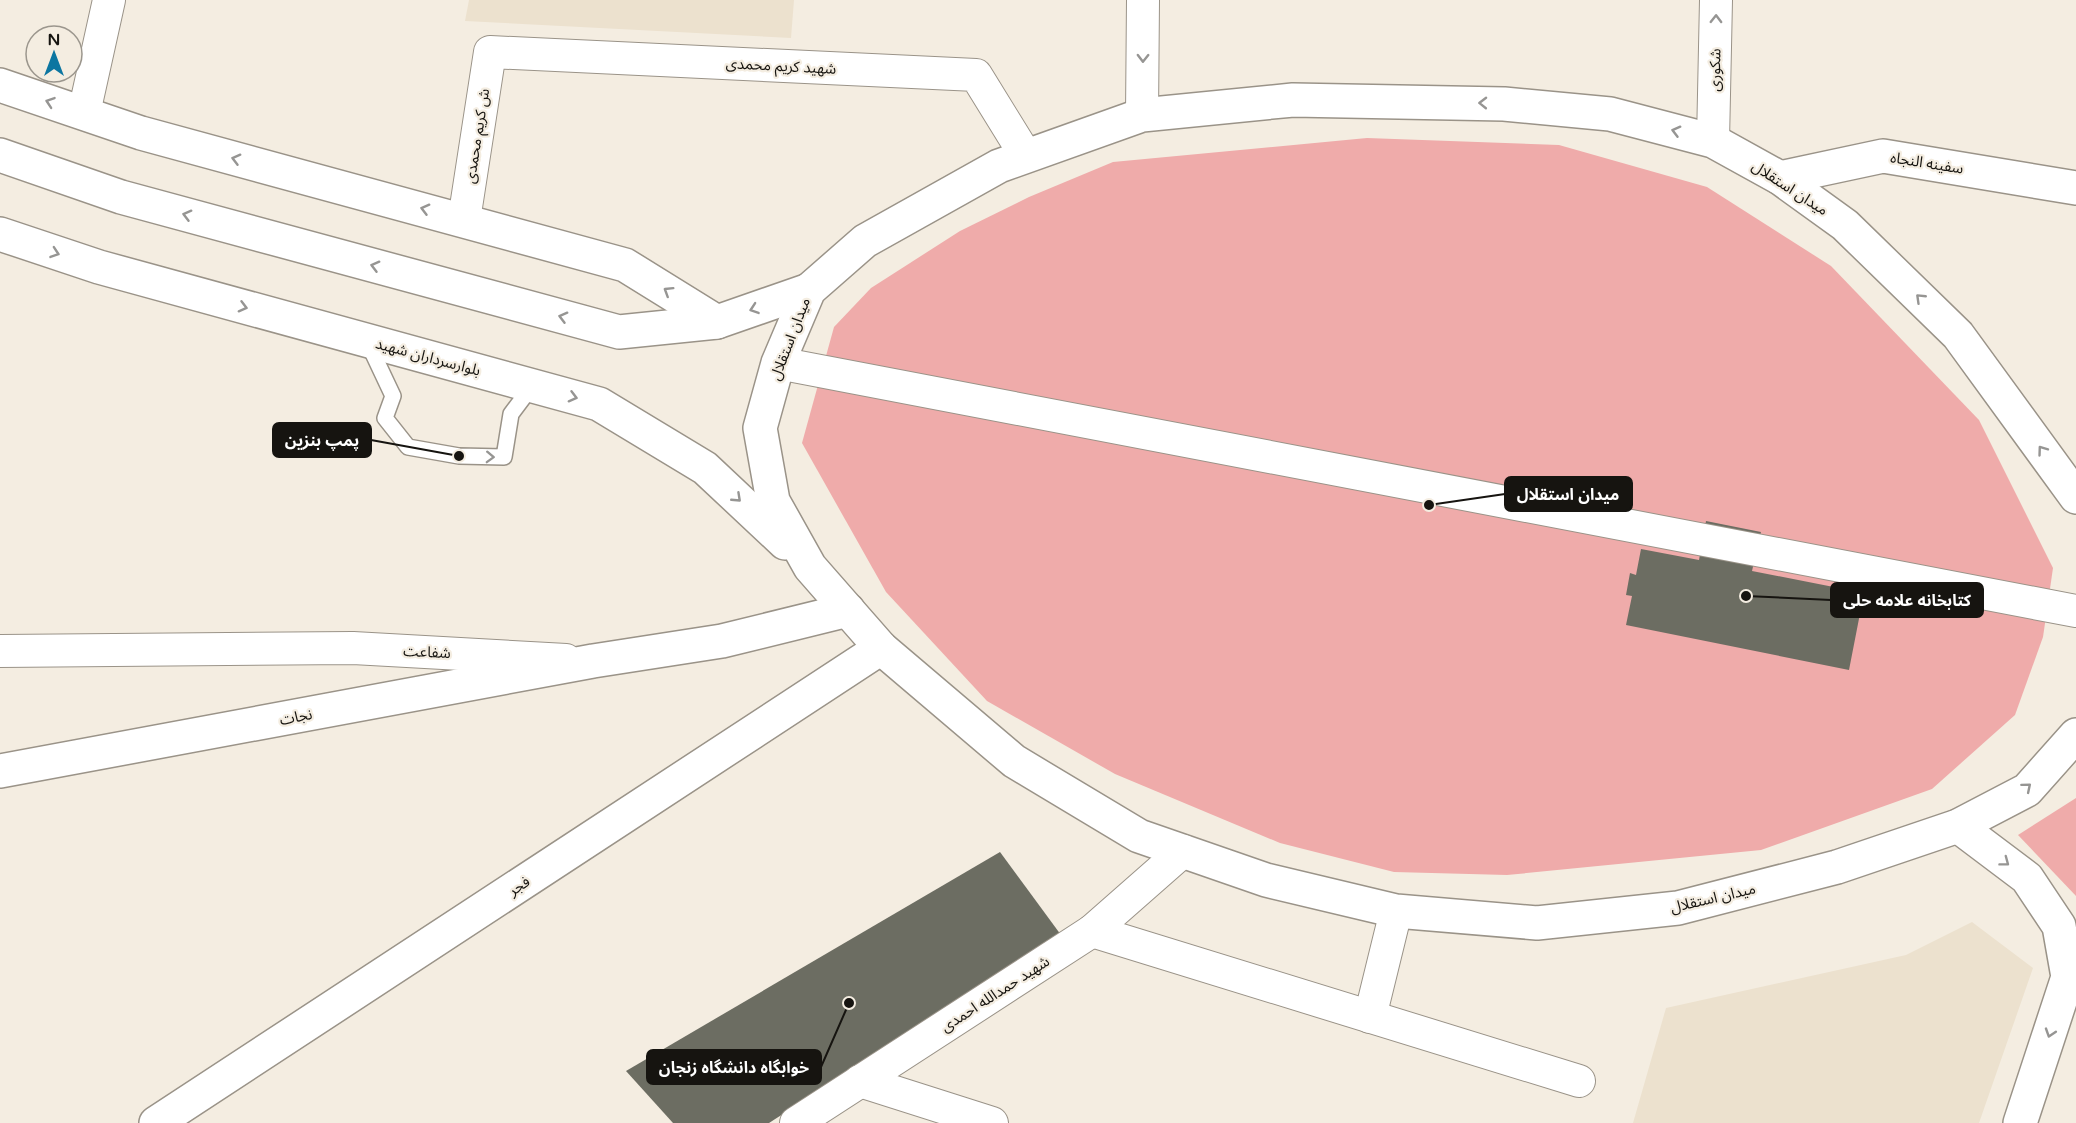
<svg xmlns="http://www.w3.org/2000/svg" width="2076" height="1123" font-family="'Varela Round','Noto Sans Arabic',sans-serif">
	<rect width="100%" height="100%" fill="#f4ede1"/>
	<!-- built -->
	<g fill="#ece1ce">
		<path d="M469 0H794L791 38 465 21Z"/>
		<path d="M1972 922 2033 968 1979 1123H1633L1666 1008 1906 955Z"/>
	</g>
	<!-- green -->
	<g fill="#efabaa">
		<path d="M1367 138 1559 145 1707 187 1831 266 1979 420 2053 568 2043 637 2015 715 1932 789 1761 850 1507 875 1394 872 1280 843 1115 774 987 701 886 592 802 443 834 327 871 288 960 231 1029 197 1113 162Z"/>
		<path d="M2076 798V896L2018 835Z"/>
	</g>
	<!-- building -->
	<g fill="#6c6d62">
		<path d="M1706 521 1761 532 1752 571 1864 593 1849 670 1626 625 1632 596 1626 595 1630 573 1636 575 1641 549 1699 560Z"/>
		<path d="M1000 852 1061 935 769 1123H673L626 1071Z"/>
	</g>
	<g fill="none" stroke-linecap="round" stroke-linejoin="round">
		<!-- lane casing -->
		<g stroke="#9a9388" stroke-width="18">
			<path id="lane" d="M368 343 393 396 385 418 408 447 459 456 504 457 511 414 532 386"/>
		</g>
		<!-- street casing -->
		<g stroke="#9a9388" stroke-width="34">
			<g id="street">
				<path d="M84 113 109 0"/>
				<path d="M1142 115 1143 0"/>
				<path d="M1713 141 1716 0"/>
				<path d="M464 220 490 52 976 75 1026 156"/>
				<path d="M778 363 2076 611"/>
				<path d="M0 651 353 648 566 660"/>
				<path d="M1092 931 1579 1081"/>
				<path d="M1370 1017 1396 911"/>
				<path d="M860 1081 992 1123"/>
				<path d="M796 1123 1092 931 1183 851"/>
			</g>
		</g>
		<!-- secondary casing -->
		<g stroke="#9a9388" stroke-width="36">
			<g id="secondary">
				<path d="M0 85 141 133 625 265 717 322"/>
				<path d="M0 155 121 197 619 332 717 322 809 290"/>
				<path d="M1780 178 1883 156 2076 188"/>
				<path d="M0 234 99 267 599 404 705 468 785 543"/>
				<path d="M2076 497 1958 335 1845 225 1780 178 1713 141 1610 114 1504 104 1293 100 1142 115 999 166 865 241 809 290 778 363 760 428 773 501 810 567 881 648 1014 761 1139 836 1266 880 1396 911 1537 923 1678 908 1837 867 1958 826 2027 790 2076 735"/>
				<path d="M0 771 593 661 722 641 848 610"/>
				<path d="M1958 826 2027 878 2059 926 2068 977 2020 1123"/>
				<path d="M156 1123 881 648"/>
			</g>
		</g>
		<!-- lane -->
		<use href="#lane" stroke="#fff" stroke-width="15"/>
		<!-- street -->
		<use href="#street" stroke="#fff" stroke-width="32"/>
		<!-- secondary -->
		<use href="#secondary" stroke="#fff" stroke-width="33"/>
	</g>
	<!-- one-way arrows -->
	<defs><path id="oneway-chevron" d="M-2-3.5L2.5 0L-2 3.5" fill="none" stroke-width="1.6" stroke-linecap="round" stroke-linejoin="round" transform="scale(1.5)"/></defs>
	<g stroke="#969593">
		<use href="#oneway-chevron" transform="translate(1716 19) rotate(-89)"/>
		<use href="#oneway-chevron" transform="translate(1143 58) rotate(91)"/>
		<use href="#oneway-chevron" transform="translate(50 102) rotate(-161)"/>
		<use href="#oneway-chevron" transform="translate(1483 103) rotate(-179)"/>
		<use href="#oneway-chevron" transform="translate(1676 131) rotate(-165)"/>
		<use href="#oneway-chevron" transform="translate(236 159) rotate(-165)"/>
		<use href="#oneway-chevron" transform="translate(425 209) rotate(-165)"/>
		<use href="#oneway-chevron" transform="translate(187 215) rotate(-165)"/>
		<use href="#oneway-chevron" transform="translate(55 253) rotate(19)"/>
		<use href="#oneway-chevron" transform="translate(375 266) rotate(-165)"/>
		<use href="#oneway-chevron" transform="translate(668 291) rotate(-148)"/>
		<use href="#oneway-chevron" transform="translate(1920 298) rotate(-136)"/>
		<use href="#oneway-chevron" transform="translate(243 307) rotate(15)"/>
		<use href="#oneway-chevron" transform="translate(754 309) rotate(161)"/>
		<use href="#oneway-chevron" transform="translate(563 317) rotate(-165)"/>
		<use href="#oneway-chevron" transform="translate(573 397) rotate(15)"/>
		<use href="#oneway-chevron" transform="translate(2042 450) rotate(-126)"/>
		<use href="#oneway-chevron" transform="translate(490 457) rotate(2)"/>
		<use href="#oneway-chevron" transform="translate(737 498) rotate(43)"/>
		<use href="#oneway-chevron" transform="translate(2027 787) rotate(-40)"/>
		<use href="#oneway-chevron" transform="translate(2005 862) rotate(37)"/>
		<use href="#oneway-chevron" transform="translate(2050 1033) rotate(108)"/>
	</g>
	<g text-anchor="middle" stroke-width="4.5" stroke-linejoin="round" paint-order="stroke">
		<!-- street labels -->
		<g font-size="15" fill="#161410" stroke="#f4ede1">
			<text transform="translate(781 66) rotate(3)" y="5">شهید کریم محمدی</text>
			<text transform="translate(1715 70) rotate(-89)" y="5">شکوری</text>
			<text transform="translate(477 136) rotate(-81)" y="5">ش کریم محمدی</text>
			<text transform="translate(1927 163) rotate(9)" y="5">سفینه النجاه</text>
			<text transform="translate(1790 188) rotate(33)" y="5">میدان استقلال</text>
			<text transform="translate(790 339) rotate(-69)" y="5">میدان استقلال</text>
			<text transform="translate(428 357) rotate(15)" y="5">بلوارسرداران شهید</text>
			<text transform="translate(427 652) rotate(3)" y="5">شفاعت</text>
			<text transform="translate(296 717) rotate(-11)" y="5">نجات</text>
			<text transform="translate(519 886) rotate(-33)" y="5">فجر</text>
			<text transform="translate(1713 898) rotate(-13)" y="5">میدان استقلال</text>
			<text transform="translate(995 994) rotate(-33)" y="5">شهید حمدالله احمدی</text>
		</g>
	</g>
	<!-- callouts -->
	<path fill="none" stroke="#161410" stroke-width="2" d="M459 456L371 440M1429 505L1505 494M1746 596L1831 600M849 1003L821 1067"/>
	<g fill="#161410" stroke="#f4ede1" stroke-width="2">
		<circle cx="459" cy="456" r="6"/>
		<circle cx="1429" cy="505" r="6"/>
		<circle cx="1746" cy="596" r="6"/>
		<circle cx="849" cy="1003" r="6"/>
	</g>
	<g fill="#161410" stroke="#161410" stroke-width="2">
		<rect x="273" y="423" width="98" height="34" rx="6"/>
		<rect x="1505" y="477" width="127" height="34" rx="6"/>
		<rect x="1831" y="583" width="152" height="34" rx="6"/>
		<rect x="647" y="1050" width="174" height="34" rx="6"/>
	</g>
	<g font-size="16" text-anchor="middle" font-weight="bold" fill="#fff">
		<text x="322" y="446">پمپ بنزین</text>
		<text x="1568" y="500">میدان استقلال</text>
		<text x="1907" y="606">کتابخانه علامه حلی</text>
		<text x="734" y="1073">خوابگاه دانشگاه زنجان</text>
	</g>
	<!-- north arrow -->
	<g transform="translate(54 54)"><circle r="28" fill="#f4ede1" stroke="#9b968d" stroke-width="1.5"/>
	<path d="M0-4.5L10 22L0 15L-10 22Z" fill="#0c76a1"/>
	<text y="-9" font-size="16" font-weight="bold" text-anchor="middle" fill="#161410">N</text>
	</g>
</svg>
